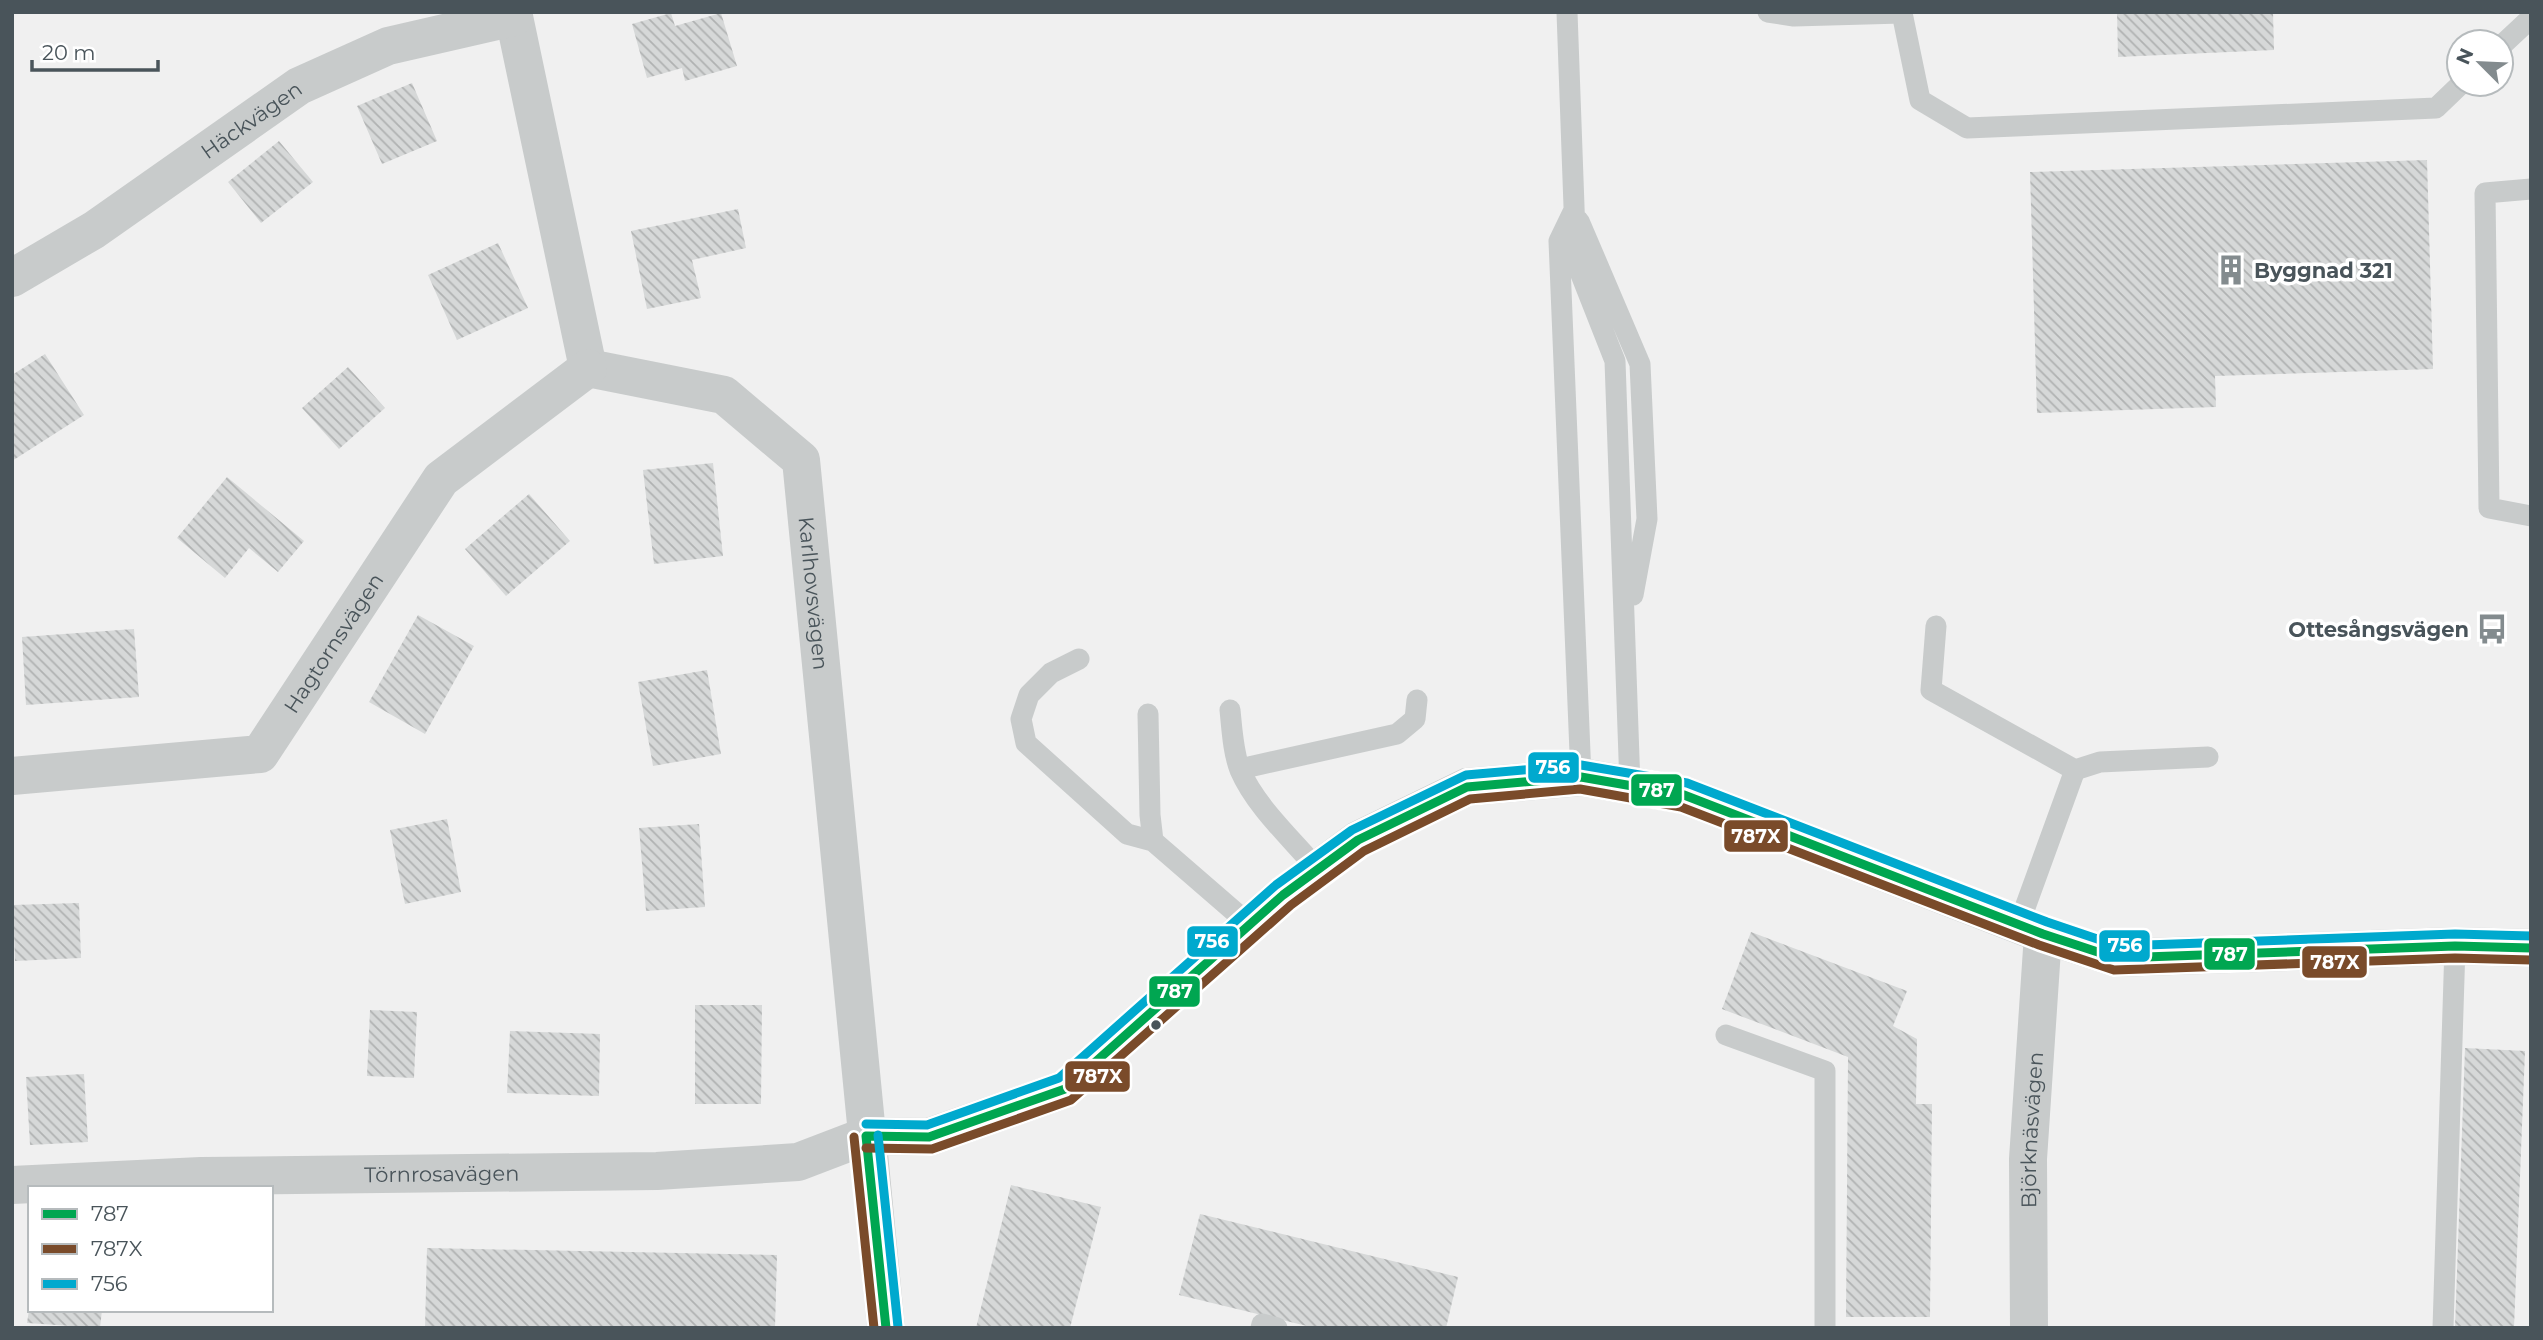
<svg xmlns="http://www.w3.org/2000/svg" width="2543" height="1340" font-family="Montserrat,sans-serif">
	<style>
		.building { fill: url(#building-back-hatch) }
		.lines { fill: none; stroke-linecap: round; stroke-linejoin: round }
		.lane { stroke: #c8cbcb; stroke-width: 21 }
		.street { stroke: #c8cbcb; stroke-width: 38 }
		.bus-1-casing { stroke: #fff; stroke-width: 14 }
		.bus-2-casing { stroke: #fff; stroke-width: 14 }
		.bus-3-casing { stroke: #fff; stroke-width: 14 }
		.bus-1 { stroke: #00a651; stroke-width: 9 }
		.bus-2 { stroke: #7a4b2a; stroke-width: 9 }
		.bus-3 { stroke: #00a9ce; stroke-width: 9 }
		.bus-dot { fill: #49545a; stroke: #fff; stroke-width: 2.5 }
		.labels { text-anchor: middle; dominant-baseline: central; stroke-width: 7; stroke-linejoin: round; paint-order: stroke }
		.street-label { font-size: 21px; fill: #49545a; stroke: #fff }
		.poi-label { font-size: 21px; font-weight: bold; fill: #49545a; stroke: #fff; text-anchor: start }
		.line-badge { stroke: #fff; stroke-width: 2.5 }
		.badge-label { font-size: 19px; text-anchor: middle; font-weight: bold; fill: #fff }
	</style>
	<defs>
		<pattern id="building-back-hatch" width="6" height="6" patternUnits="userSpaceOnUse" patternTransform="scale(1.75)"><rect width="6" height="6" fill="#d6d8d8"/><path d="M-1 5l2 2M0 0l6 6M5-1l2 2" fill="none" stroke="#b0b2b2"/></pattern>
	</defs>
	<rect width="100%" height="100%" fill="#f0f0f0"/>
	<path class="building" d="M 2117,12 L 2273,12 L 2274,50 L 2118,57 Z
		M 671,13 L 675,26 L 721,13 L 737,66 L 685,81 L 682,68 L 647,78 L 632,24 Z
		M 412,83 L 437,141 L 382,164 L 357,106 Z
		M 279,141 L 313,182 L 261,223 L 228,182 Z
		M 2427,160 L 2433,369 L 2215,376 L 2216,407 L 2037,413 L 2030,172 Z
		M 738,209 L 746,248 L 692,260 L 701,298 L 647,309 L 631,231 Z
		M 498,243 L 528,308 L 457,340 L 428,275 Z
		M 45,354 L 84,415 L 12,461 L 12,375 Z
		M 348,367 L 385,408 L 339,449 L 302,408 Z
		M 713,463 L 723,556 L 654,564 L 643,470 Z
		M 227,477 L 304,541 L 278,572 L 249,548 L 225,578 L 177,538 Z
		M 529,494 L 570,541 L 506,596 L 465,549 Z
		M 418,615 L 474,646 L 425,734 L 369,702 Z
		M 134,629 L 139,697 L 26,705 L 22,637 Z
		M 707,670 L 721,754 L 653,766 L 638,682 Z
		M 447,819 L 461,892 L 405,904 L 390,830 Z
		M 699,824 L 705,907 L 646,911 L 639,828 Z
		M 79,903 L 81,958 L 15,961 L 13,905 Z
		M 1751,932 L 1907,991 L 1893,1026 L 1917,1039 L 1916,1104 L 1932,1104 L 1930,1317 L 1846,1317 L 1848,1057 L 1722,1009 Z
		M 695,1005 L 762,1005 L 761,1104 L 695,1104 Z
		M 370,1010 L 417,1012 L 414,1078 L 367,1076 Z
		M 510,1031 L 600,1034 L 599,1096 L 507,1093 Z
		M 2465,1048 L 2525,1051 L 2514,1328 L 2455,1328 Z
		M 84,1074 L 88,1142 L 30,1145 L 26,1077 Z
		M 1011,1185 L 1101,1207 L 1070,1328 L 976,1328 Z
		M 1200,1214 L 1458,1277 L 1446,1328 L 1315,1328 L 1179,1295 Z
		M 427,1248 L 777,1255 L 775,1328 L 425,1328 Z
		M 29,1310 L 102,1310 L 100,1328 L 27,1323 Z"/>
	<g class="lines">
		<path class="lane" d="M 1567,12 L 1576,262 L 1615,361 L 1630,786
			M 1768,12 L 1794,16 L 1902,13 L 1920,100 L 1967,128 L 2436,108 L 2461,84
			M 2501,46 L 2531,18
			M 2531,189 L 2485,193 L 2489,508 L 2531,516
			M 1573,212 L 1559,241 L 1581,777
			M 1579,221 L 1640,364 L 1647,519 L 1633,595
			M 1936,626 L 1931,690 L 2075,770
			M 1079,659 L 1051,673 L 1029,695 L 1021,719 L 1026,743 L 1127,834 L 1153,841
			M 1230,710 C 1232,729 1233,752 1240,770 C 1256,807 1292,839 1318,870
			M 1148,714 L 1150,815 L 1153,841 L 1250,925
			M 1240,769 L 1397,734 L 1415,719 L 1417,700
			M 2019,924 L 2075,770 L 2100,762 L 2208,757
			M 1726,1035 L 1825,1071 L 1825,1328
			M 1261,1328 L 1262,1324 L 1277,1328
			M 2443,1328 L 2455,946"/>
		<g class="street">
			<path id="s1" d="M 513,12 L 588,368 L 724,395 L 801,460 L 886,1328"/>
			<path id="s2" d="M 12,278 L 94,230 L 299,86 L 388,46 L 514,17"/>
			<path id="s3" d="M 12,776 L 260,754 L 441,479 L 588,368"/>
			<path id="s4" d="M 12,1185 L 201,1176 L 657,1171 L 798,1162 L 866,1136 L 929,1137 L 1065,1089 L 1283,895 L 1358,840 L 1467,787 L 1581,777 L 1684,795 L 2043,934 L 2116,958 L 2455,946 L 2531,948"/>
			<path id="s5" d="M 2029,1328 L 2028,1159 L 2043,934"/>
		</g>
		<g class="bus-1-casing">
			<path id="bus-1" d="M 866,1136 L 929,1137 L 1065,1089 L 1283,895 L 1358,840 L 1467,787 L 1581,777 L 1684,795 L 2043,934 L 2116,958 L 2455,946 L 2531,948
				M 866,1136 L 886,1328"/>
		</g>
		<g class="bus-2-casing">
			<path id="bus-2" d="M 854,1137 L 874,1328
				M 866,1148 L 932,1149 L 1071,1100 L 1291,905 L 1364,851 L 1470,799 L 1580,789 L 1681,807 L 2039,945 L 2114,970 L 2455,958 L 2531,960"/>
		</g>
		<g class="bus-3-casing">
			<path id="bus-3" d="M 866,1124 L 927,1125 L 1059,1078 L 1276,885 L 1352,830 L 1466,775 L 1581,765 L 1687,783 L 2047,922 L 2118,946 L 2455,934 L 2531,936
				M 878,1135 L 898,1327"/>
		</g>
		<use href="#bus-1" class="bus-1"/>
		<use href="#bus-2" class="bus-2"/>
		<use href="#bus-3" class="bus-3"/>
	</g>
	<defs>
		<g id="building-bare" transform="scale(2.415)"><path d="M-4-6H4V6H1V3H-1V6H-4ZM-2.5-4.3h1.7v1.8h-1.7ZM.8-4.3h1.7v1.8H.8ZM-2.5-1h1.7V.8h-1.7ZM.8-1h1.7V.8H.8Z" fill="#838b8e" stroke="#fff" stroke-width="2.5" paint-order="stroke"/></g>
		<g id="bus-bare" transform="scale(2.415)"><path d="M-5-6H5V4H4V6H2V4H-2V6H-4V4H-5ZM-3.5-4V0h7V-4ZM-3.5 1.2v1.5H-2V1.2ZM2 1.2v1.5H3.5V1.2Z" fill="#838b8e" stroke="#fff" stroke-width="2.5" paint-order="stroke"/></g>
	</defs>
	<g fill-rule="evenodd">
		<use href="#building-bare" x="2231" y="270"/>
		<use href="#bus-bare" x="2492" y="629"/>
	</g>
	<circle class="bus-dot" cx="1156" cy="1025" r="6"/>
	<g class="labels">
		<g class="street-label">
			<text stroke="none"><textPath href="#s2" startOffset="287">Häckvägen</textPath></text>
			<text stroke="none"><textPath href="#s1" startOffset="737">Karlhovsvägen</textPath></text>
			<text stroke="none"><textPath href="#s3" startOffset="382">Hagtornsvägen</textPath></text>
			<text stroke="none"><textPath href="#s5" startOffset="198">Björknäsvägen</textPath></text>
			<text stroke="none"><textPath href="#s4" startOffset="430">Törnrosavägen</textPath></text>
		</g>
		<g class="poi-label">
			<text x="2254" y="270">Byggnad 321</text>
			<text x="2469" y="629" text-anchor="end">Ottesångsvägen</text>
		</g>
	</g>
	<g class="line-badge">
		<rect x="1527" y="751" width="53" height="33" rx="7" fill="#00a9ce"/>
		<rect x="1630" y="773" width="53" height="34" rx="7" fill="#00a651"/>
		<rect x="1723" y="819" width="66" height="34" rx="7" fill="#7a4b2a"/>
		<rect x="1186" y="925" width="53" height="33" rx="7" fill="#00a9ce"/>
		<rect x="2098" y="929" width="53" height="34" rx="7" fill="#00a9ce"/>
		<rect x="2203" y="937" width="53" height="34" rx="7" fill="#00a651"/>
		<rect x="2301" y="945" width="67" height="34" rx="7" fill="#7a4b2a"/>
		<rect x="1148" y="975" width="53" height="33" rx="7" fill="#00a651"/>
		<rect x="1064" y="1060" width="67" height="33" rx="7" fill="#7a4b2a"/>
	</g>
	<g class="badge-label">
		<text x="1553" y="774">756</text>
		<text x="1657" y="797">787</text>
		<text x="1756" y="843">787X</text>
		<text x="1212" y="948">756</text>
		<text x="2125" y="952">756</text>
		<text x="2230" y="961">787</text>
		<text x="2335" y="969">787X</text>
		<text x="1175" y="998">787</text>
		<text x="1098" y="1083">787X</text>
	</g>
	<rect width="2543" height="1340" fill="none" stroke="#49545a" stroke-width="28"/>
	<rect x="28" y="1186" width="245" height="126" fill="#ffffff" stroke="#b6bbbd" stroke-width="2"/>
	<rect x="42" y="1209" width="35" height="10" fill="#00a651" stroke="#b6bbbd" stroke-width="2"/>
	<text x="91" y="1221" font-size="21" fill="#49545a">787</text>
	<rect x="42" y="1244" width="35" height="10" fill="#7a4b2a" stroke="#b6bbbd" stroke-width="2"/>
	<text x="91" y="1256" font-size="21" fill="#49545a">787X</text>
	<rect x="42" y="1279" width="35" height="10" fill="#00a9ce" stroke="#b6bbbd" stroke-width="2"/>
	<text x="91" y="1291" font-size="21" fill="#49545a">756</text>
	<g transform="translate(2480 63) rotate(294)"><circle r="33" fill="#ffffff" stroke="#b6bbbd" stroke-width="2"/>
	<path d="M0-5L12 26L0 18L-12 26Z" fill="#838b8e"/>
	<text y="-10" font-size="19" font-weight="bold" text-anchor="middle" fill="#49545a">N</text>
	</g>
	<path d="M32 60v10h126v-10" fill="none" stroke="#49545a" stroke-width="3.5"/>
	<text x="42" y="60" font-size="21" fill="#49545a" stroke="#ffffff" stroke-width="5" paint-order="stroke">20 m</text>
</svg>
